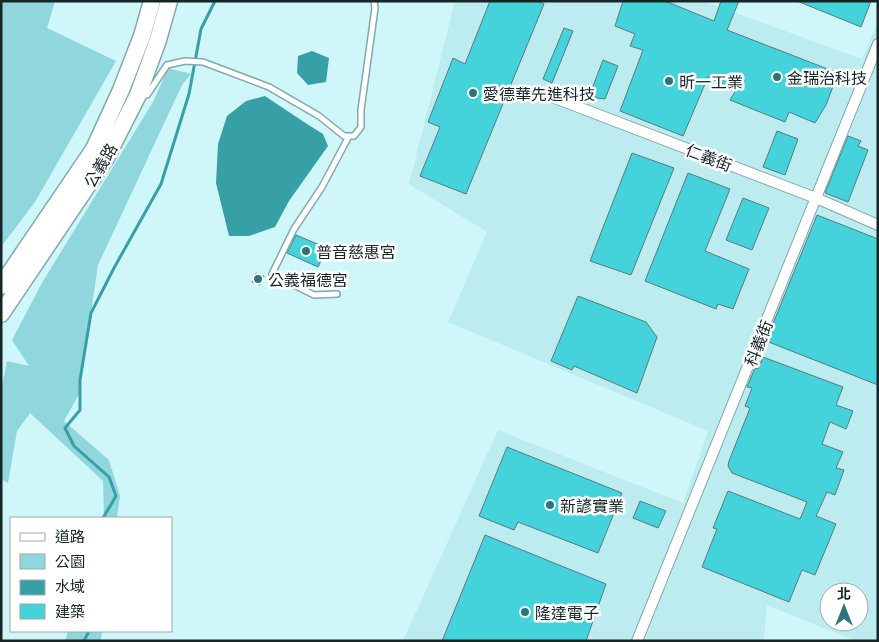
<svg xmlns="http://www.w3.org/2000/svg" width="879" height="642" font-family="Barlow,'Noto Sans TC',sans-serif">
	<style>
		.built { fill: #bcecf0; fill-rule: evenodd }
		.green { fill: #8fd7dc }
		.water { fill: #37a0a7 }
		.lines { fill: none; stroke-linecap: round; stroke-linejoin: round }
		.stream { stroke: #37a0a7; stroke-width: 3 }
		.building { fill: #44d2db; stroke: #577b7e }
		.service-casing { stroke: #83a8aa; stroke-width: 8 }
		.minor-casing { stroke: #83a8aa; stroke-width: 12 }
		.primary-casing { stroke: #83a8aa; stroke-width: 19 }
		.service { stroke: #fff; stroke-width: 5 }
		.minor { stroke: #fff; stroke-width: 10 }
		.primary { stroke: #fff; stroke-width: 16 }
		.poi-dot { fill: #2c767b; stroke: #fff; stroke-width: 2 }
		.labels { text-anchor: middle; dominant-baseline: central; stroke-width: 5; stroke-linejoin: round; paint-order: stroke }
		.poi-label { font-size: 16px; fill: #162526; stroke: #fff; text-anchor: start }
		.street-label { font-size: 16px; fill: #162526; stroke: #fff }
	</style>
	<rect width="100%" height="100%" fill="#cff7f9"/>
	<path class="built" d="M 455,1 L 614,1 L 628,7 L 631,1 L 703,1 L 862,59 L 878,22 L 878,641 L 855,641 L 767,605 L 764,640 L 765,641 L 403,641 L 498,430 L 683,503 L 708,431 L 448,322 L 487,232 L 409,184 ZM 829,592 L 859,592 L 859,622 L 829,622 Z"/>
	<path class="green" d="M 1,1 L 55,1 L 47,28 L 116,61 L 35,202 L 1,247 Z
		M 168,68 L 191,74 L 182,85 L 98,265 L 79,394 L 64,421 L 109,460 L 120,496 L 117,518 L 104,518 L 103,481 L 30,413 L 17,431 L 8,483 L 1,479 L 1,391 L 7,361 L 29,366 L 12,340 L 43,281 L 153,102 Z
		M 68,631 L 102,631 L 101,641 L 65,641 Z"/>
	<path class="water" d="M 312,51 L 329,58 L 326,82 L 308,85 L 297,73 L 298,56 Z
		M 265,96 L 307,124 L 323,134 L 328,146 L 289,201 L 275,227 L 249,236 L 229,236 L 216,183 L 218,144 L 227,116 L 246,101 Z"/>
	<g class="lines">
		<path class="stream" d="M 103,518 L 116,496 L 109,477 L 74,446 L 65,428 L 80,410 L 80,380 L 91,313 L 114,268 L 161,184 L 189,94 L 201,29 L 215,1
			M 84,641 L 89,631"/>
	</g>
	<path class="building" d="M 490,1 L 536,1 L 544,4 L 466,194 L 420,176 L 440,127 L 428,122 L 453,58 L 465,64 Z
		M 623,1 L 665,1 L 714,21 L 721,1 L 739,1 L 727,30 L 838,73 L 826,105 L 815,123 L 789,112 L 785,122 L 730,100 L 736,90 L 708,77 L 683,136 L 620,111 L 643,50 L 630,46 L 635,34 L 615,26 Z
		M 797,1 L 871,1 L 861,27 Z
		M 564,28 L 573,31 L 552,83 L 543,79 Z
		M 603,60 L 618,66 L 605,99 L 597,98 L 590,94 Z
		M 777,131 L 798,139 L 785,175 L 763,167 Z
		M 848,136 L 861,141 L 858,146 L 868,150 L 848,202 L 825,193 Z
		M 632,153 L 674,168 L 631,275 L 590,261 Z
		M 688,173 L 730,189 L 705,251 L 749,269 L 733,309 L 718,304 L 716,309 L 645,281 Z
		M 743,198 L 769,208 L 752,250 L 726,240 Z
		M 817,215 L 878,239 L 878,385 L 766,341 Z
		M 296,235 L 327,248 L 318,267 L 287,253 Z
		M 256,273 L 264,276 L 260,285 L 252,282 Z
		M 578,296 L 646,322 L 657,337 L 637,393 L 574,366 L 572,370 L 551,361 Z
		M 763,357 L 843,387 L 836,405 L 853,411 L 846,429 L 830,422 L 822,444 L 843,452 L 836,468 L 844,470 L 835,495 L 827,492 L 816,516 L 836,524 L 815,575 L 802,570 L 789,602 L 702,567 L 717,529 L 713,528 L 728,491 L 800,519 L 807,502 L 732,473 L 728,466 L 729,461 L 750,408 L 745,406 L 752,388 L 747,387 L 755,368 L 758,369 Z
		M 507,447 L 622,493 L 598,553 L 518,522 L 514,530 L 479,516 Z
		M 640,501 L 666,511 L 658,528 L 633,518 Z
		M 485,535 L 606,584 L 586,641 L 442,641 Z"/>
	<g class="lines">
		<g class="service-casing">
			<path id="service" d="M 141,95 L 147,95 L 167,65 L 185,61 L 203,62 L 269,87 L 319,116 L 344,136 L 354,136 L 361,127 L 361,110 L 375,8 L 374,1
				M 337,294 L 314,295 L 272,274 L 294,229 L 322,187 L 349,136"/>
		</g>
		<g class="minor-casing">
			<path id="minor" d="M 539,92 L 816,198 L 878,225
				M 637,641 L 878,44"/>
		</g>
		<g class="primary-casing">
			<path id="primary" d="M 1,286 L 94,149 L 121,90 L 142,36 L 152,1
				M 1,314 L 106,158 L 138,95 L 158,40 L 169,1"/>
		</g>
		<use href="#service" class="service"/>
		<use href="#minor" class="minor"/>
		<use href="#primary" class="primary"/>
	</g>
	<g class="poi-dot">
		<circle cx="777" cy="77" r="5"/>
		<circle cx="669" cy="81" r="5"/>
		<circle cx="473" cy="93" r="5"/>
		<circle cx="306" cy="251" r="5"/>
		<circle cx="258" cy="279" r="5"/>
		<circle cx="550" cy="505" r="5"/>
		<circle cx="525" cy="612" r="5"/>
	</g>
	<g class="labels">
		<g class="poi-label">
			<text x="787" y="77">金瑞治科技</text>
			<text x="679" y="81">昕一工業</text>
			<text x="483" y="93">愛德華先進科技</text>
			<text x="316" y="251">普音慈惠宮</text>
			<text x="268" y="279">公義福德宮</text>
			<text x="560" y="505">新諺實業</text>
			<text x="535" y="612">隆達電子</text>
		</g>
		<g class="street-label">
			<text transform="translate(709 157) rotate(21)">仁義街</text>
			<text transform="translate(100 165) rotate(-59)">公義路</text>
			<text transform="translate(758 343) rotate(-68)">科義街</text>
		</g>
	</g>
	<rect width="879" height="642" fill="none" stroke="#162526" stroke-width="5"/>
	<rect x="10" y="517" width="162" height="115" fill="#ffffff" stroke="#a2a8a8"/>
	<rect x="20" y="533" width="25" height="8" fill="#ffffff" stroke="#a2a8a8"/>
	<text x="55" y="542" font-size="15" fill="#162526">道路</text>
	<rect x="20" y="554" width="25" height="15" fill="#8fd7dc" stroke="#a2a8a8"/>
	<text x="55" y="567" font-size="15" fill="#162526">公園</text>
	<rect x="20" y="580" width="25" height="15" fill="#37a0a7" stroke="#a2a8a8"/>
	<text x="55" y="592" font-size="15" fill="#162526">水域</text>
	<rect x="20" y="604" width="25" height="15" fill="#44d2db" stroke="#a2a8a8"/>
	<text x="55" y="617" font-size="15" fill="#162526">建築</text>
	<g transform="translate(844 607)"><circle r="24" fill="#ffffff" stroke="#a2a8a8"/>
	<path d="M0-4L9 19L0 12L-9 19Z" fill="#2c767b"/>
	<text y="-8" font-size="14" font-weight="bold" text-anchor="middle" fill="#162526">北</text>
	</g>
</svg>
